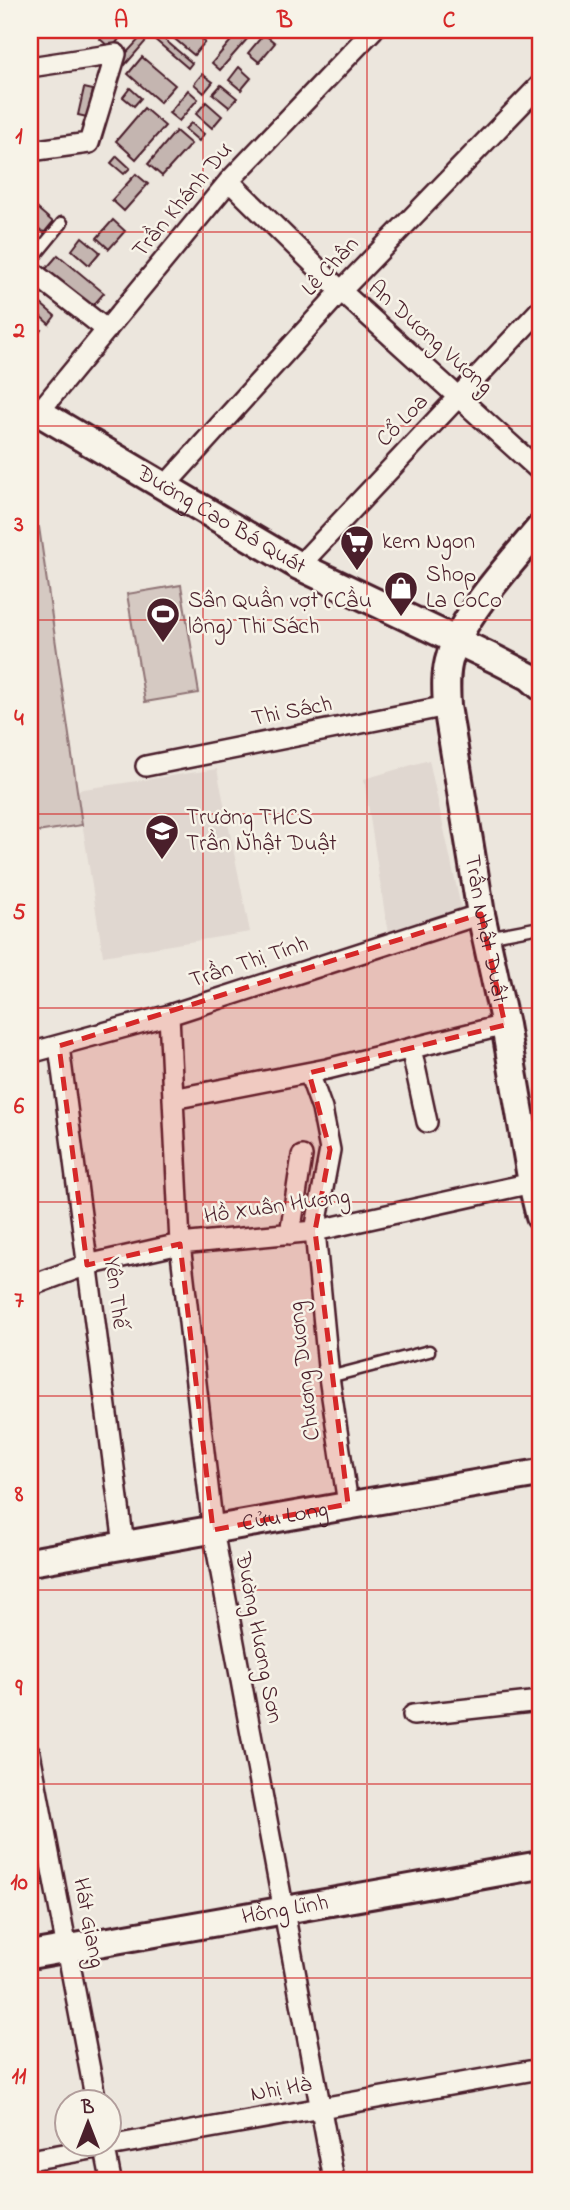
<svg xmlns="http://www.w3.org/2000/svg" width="570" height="2210" font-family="'Indie Flower',sans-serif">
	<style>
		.built { fill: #e0d7d0 }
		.green { fill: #d5c9c2; stroke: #907476; stroke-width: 2 }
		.building { fill: #c4b5b0; stroke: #4a1f2b; stroke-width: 2 }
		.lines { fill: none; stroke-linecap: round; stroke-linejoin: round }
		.lane-casing { stroke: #4a1f2b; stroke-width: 15 }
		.street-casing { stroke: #4a1f2b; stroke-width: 24 }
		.secondary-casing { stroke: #4a1f2b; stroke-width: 32 }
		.lane { stroke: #f7f3e8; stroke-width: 10 }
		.street { stroke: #f7f3e8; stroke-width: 19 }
		.secondary { stroke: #f7f3e8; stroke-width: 26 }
		.marked { fill: #d62828; fill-opacity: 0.2; stroke: #d62828; stroke-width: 5; stroke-dasharray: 14 9; stroke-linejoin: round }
		.grid { fill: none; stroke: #d62828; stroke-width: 2; stroke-opacity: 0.55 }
		.labels { text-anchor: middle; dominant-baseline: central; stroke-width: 5; stroke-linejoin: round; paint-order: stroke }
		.street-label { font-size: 23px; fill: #4a1f2b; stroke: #f7f3e8 }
		.poi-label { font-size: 23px; fill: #4a1f2b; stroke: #f7f3e8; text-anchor: start }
		.neatline { fill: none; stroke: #d62828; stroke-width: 2.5 }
		.grid-label { font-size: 23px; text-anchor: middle; font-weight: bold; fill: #d62828 }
	</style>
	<rect width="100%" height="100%" fill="#ece6dd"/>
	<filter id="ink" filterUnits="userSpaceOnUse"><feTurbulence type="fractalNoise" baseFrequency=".0143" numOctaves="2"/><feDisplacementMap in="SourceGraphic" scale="14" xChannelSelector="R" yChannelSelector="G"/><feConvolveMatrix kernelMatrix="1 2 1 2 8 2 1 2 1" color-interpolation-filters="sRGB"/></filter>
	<g filter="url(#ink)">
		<path class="built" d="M 429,760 L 462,912 L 388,934 L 364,779 Z
			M 217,769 L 250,932 L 103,956 L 77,790 Z"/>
		<path class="green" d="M 39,527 L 82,825 L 30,833 L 30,528 Z
			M 181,585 L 199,693 L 145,702 L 127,594 Z"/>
		<path class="building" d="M 107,30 L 120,30 L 124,33 L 111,49 L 100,39 Z
			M 164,30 L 191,30 L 205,42 L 194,55 Z
			M 240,30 L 255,30 L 220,70 L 212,63 Z
			M 158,34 L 192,63 L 188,68 L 153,38 Z
			M 264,34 L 275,43 L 259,62 L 248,53 Z
			M 141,37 L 146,41 L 125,65 L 120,60 Z
			M 142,57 L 175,85 L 160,102 L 128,74 Z
			M 239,67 L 251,78 L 241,90 L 229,80 Z
			M 202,74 L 213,82 L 204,93 L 194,84 Z
			M 221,85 L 237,98 L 229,107 L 213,94 Z
			M 84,88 L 93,90 L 87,117 L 78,115 Z
			M 130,88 L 141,98 L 134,106 L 123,97 Z
			M 188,90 L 198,99 L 179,121 L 169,113 Z
			M 206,102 L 222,116 L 212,128 L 196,114 Z
			M 144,108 L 165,126 L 136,159 L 116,141 Z
			M 191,123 L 204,134 L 199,141 L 185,129 Z
			M 176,131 L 191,144 L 162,176 L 148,164 Z
			M 117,156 L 130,168 L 124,174 L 111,163 Z
			M 136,174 L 148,184 L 124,211 L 112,200 Z
			M 31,203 L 53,222 L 44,233 L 30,221 Z
			M 113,220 L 125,231 L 109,249 L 97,238 Z
			M 82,237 L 100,252 L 89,265 L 72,250 Z
			M 58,255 L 104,293 L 84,316 L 38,278 Z
			M 34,298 L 55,316 L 49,324 L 30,307 L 30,302 Z
			M 30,321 L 41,330 L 35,337 L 30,333 Z"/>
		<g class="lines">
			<g class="lane-casing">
				<path id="lane" d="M 30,262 L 62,223
					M 487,937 L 540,927
					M 329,1377 L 429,1351"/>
			</g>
			<g class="street-casing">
				<path id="street" d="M 30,67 L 116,54 L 89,143 L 30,151
					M 229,181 L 341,291 L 540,471
					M 30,270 L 107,330
					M 39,412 L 229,181 L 373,30
					M 164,487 L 341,291 L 540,85
					M 299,566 L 540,310
					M 146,766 L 447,706
					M 169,1015 L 180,1244 L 213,1530 L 334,2180
					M 59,1046 L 124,1545
					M 411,1048 L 427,1122
					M 30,1053 L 169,1015 L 481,914
					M 309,1073 L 322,1109 L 330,1150 L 315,1231 L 329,1377 L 348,1504
					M 173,1099 L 327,1069 L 505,1025
					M 290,1234 L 302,1156
					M 30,1286 L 87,1265 L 180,1244 L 315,1231 L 532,1183
					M 413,1715 L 540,1701
					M 30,1753 L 96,2102
					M 104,2144 L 111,2180
					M 30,2160 L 540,2069"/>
			</g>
			<g class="secondary-casing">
				<g id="secondary">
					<path id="s1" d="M 30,407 L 299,566 L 495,659 L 530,677 L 540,686"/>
					<path id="s2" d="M 540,528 C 512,562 462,615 450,657 C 445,672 446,690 447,706 L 481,914 L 505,1025 L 532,1183 L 540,1217"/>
					<path id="s3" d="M 30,1562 C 200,1532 370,1501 540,1473"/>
					<path id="s4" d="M 30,1955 L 540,1865"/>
				</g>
			</g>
			<use href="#lane" class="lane"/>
			<use href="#street" class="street"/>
			<use href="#secondary" class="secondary"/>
		</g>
	</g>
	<path class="marked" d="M 481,914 L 505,1025 L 309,1073 L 330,1150 L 315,1231 L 348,1504 L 213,1530 L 180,1244 L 87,1265 L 59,1046 Z"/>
	<path class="grid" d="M 203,30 L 203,2180M 367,30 L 367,2180M 30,232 L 540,232M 30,426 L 540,426M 30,620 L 540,620M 30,814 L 540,814M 30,1008 L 540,1008M 30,1202 L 540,1202M 30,1396 L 540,1396M 30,1590 L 540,1590M 30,1784 L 540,1784M 30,1978 L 540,1978"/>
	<defs>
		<g id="supermarket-pin" transform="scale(1.75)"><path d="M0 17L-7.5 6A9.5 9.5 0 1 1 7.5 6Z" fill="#4a1f2b" stroke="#f7f3e8"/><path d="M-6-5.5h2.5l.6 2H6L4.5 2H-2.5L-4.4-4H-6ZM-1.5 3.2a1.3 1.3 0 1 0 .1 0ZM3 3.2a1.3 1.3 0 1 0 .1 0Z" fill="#fff"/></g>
		<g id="shop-pin" transform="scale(1.75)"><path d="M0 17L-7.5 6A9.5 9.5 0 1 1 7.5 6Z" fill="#4a1f2b" stroke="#f7f3e8"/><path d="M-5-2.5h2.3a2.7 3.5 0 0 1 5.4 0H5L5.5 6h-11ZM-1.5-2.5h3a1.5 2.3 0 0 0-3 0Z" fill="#fff"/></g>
		<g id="stadium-pin" transform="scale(1.75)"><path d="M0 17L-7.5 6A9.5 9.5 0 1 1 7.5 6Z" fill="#4a1f2b" stroke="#f7f3e8"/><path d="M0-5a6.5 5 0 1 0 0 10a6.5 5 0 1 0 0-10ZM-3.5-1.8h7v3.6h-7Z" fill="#fff"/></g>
		<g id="school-pin" transform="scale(1.75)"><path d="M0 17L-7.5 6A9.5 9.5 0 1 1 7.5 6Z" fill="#4a1f2b" stroke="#f7f3e8"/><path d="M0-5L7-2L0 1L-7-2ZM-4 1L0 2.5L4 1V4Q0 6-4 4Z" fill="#fff"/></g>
	</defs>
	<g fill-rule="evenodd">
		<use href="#supermarket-pin" x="357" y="542"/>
		<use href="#shop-pin" x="401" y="588"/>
		<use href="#stadium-pin" x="163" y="614"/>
		<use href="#school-pin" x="162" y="831"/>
	</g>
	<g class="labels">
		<g class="street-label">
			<text transform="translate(183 201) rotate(-50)">Trần Khánh Dư</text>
			<text transform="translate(331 267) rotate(-47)">Lê Chân</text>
			<text transform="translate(430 338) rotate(42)">An Dương Vương</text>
			<text transform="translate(403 421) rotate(-46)">Cổ Loa</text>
			<text stroke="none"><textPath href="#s1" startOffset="222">Đường Cao Bá Quát</textPath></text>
			<text transform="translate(292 712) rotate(-11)">Thi Sách</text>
			<text stroke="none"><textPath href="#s2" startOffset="434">Trần Nhật Duật</textPath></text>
			<text transform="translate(249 963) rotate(-18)">Trần Thị Tính</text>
			<text transform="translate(277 1207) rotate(-8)">Hồ Xuân Hương</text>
			<text transform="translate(115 1293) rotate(83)">Yên Thế</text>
			<text transform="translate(305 1371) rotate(-97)">Chương Dương</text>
			<text stroke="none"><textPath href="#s3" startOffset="259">Cửu Long</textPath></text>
			<text transform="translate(258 1638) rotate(79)">Đường Hương Sơn</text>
			<text stroke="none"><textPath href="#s4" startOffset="259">Hồng Lĩnh</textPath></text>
			<text transform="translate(88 1923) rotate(79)">Hát Giang</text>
			<text transform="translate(281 2090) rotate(-10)">Nhị Hà</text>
		</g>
		<g class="poi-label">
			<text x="382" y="542">kem Ngon</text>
			<text x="426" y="575">Shop<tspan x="426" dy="26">La CoCo</tspan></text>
			<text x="188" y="601">Sân Quần vợt (Cầu<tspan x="188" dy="26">lông) Thi Sách</tspan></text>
			<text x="186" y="818">Trường THCS<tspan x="186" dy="26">Trần Nhật Duật</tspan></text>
		</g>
	</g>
	<rect width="570" height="2210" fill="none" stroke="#f7f3e8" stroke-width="77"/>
	<g transform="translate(88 2123)"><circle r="33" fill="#f7f3e8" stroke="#b29e9c" stroke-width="2"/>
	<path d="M0-5L12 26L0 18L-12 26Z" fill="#4a1f2b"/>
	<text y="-10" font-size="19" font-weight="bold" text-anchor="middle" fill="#4a1f2b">B</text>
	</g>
	<rect x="38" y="38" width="494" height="2134" class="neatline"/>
	<g class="grid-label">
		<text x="121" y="27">A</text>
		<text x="285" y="27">B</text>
		<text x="449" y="27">C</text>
		<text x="19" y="143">1</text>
		<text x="19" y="337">2</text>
		<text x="19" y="531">3</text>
		<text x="19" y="725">4</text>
		<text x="19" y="919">5</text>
		<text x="19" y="1113">6</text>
		<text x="19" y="1307">7</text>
		<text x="19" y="1501">8</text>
		<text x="19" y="1695">9</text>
		<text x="19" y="1889">10</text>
		<text x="19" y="2083">11</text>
	</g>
</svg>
